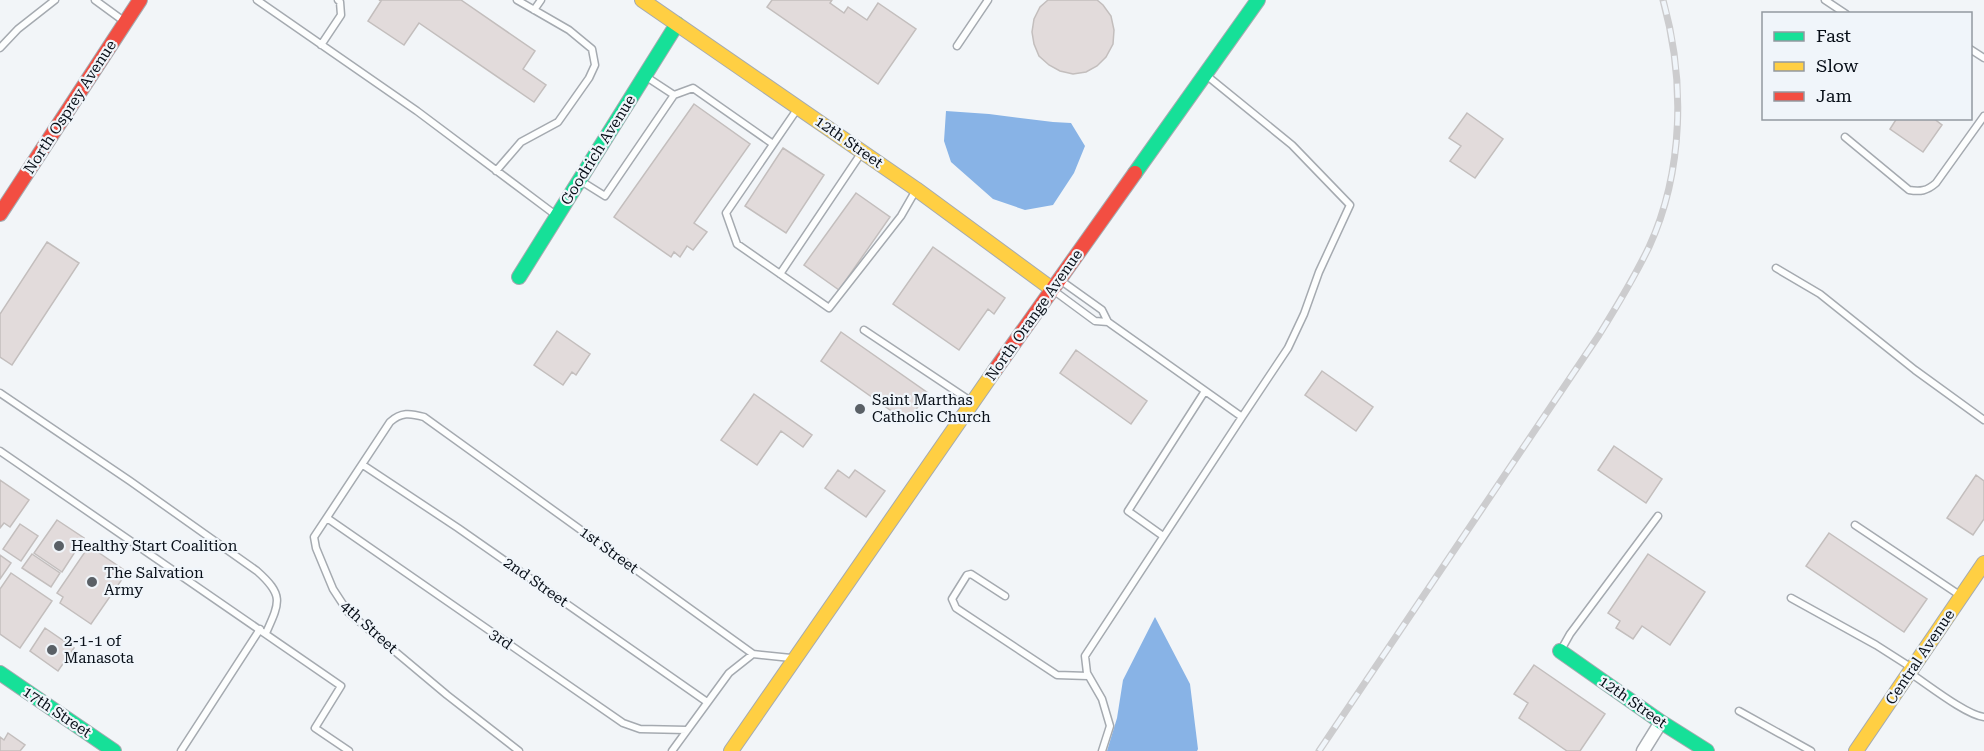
<svg xmlns="http://www.w3.org/2000/svg" width="1984" height="751" font-family="'Roboto Serif',serif">
	<style>
		.water { fill: #88b3e6 }
		.building { fill: #e2dbdb; stroke: #c3bebd; stroke-width: 1.5 }
		.lines { fill: none; stroke-linecap: round; stroke-linejoin: round }
		.lane-casing { stroke: #a5aab0; stroke-width: 9 }
		.street-casing { stroke: #a5aab0; stroke-width: 15 }
		.fast-casing { stroke: #a5aab0; stroke-width: 16 }
		.slow-casing { stroke: #a5aab0; stroke-width: 16 }
		.jam-casing { stroke: #a5aab0; stroke-width: 16 }
		.lane { stroke: #fdfefe; stroke-width: 6 }
		.street { stroke: #fdfefe; stroke-width: 12 }
		.fast { stroke: #16e098; stroke-width: 14 }
		.slow { stroke: #ffcf43; stroke-width: 14 }
		.jam { stroke: #f24e42; stroke-width: 14 }
		.rail-casing { stroke: #ccccce; stroke-width: 7 }
		.rail { stroke: #f0f5fa; stroke-width: 4.5; stroke-dasharray: 14; stroke-linecap: butt }
		.poi-dot { fill: #5a6066; stroke: #f0f5fa; stroke-width: 2 }
		.labels { text-anchor: middle; dominant-baseline: central; stroke-width: 4.5; stroke-linejoin: round; paint-order: stroke }
		.street-label { font-size: 15px; fill: #080f18; stroke: #f0f5fa }
		.poi-label { font-size: 15px; fill: #080f18; stroke: #f0f5fa; text-anchor: start }
	</style>
	<rect width="100%" height="100%" fill="#f2f5f8"/>
	<path class="water" d="M 946,111 L 989,114 L 1053,122 L 1071,123 L 1085,146 L 1074,173 L 1053,205 L 1025,210 L 993,199 L 951,162 L 944,141 Z
		M 1155,617 L 1190,684 L 1198,749 L 1197,751 L 1107,751 L 1117,718 L 1123,680 Z"/>
	<path class="building" d="M 379,0 L 461,0 L 535,51 L 523,69 L 546,85 L 534,102 L 419,23 L 404,45 L 368,21 L 381,1 Z
		M 772,0 L 832,0 L 830,3 L 844,13 L 848,7 L 867,20 L 878,3 L 916,29 L 878,84 L 767,7 Z
		M 1048,0 L 1097,0 L 1103,5 L 1111,16 L 1114,30 L 1113,44 L 1106,57 L 1097,66 L 1086,72 L 1073,74 L 1060,71 L 1049,65 L 1039,56 L 1034,44 L 1032,32 L 1034,19 L 1040,7 Z
		M 694,104 L 750,144 L 694,223 L 707,232 L 693,250 L 687,246 L 680,257 L 674,252 L 671,257 L 614,217 Z
		M 1467,113 L 1503,139 L 1475,178 L 1450,161 L 1461,146 L 1449,138 Z
		M 1897,118 L 1933,118 L 1942,125 L 1923,152 L 1890,129 Z
		M 783,148 L 824,175 L 786,233 L 745,206 Z
		M 856,193 L 890,217 L 839,290 L 804,265 Z
		M 47,242 L 79,263 L 12,365 L 0,357 L 0,314 Z
		M 933,247 L 1005,298 L 994,314 L 988,309 L 959,350 L 893,304 Z
		M 557,331 L 590,354 L 576,375 L 572,372 L 563,385 L 534,365 Z
		M 841,332 L 928,393 L 907,422 L 821,361 Z
		M 1076,350 L 1147,401 L 1131,424 L 1060,373 Z
		M 1322,371 L 1373,407 L 1356,431 L 1305,395 Z
		M 754,394 L 812,435 L 803,447 L 781,431 L 757,465 L 721,440 Z
		M 1614,446 L 1662,479 L 1646,503 L 1598,470 Z
		M 838,470 L 849,478 L 855,470 L 885,491 L 866,517 L 825,488 Z
		M 1976,475 L 1984,481 L 1984,519 L 1973,535 L 1947,518 Z
		M 0,480 L 29,500 L 10,527 L 4,523 L 0,528 Z
		M 57,520 L 84,538 L 62,572 L 34,553 Z
		M 20,524 L 38,536 L 21,561 L 3,549 Z
		M 1829,533 L 1927,599 L 1904,632 L 1806,566 Z
		M 89,546 L 127,572 L 91,624 L 60,603 L 63,597 L 57,593 Z
		M 32,554 L 60,573 L 51,587 L 22,568 Z
		M 1648,554 L 1705,592 L 1670,645 L 1642,626 L 1633,639 L 1616,628 L 1620,621 L 1608,613 Z
		M 0,555 L 11,563 L 0,579 Z
		M 11,573 L 52,601 L 20,648 L 0,634 L 0,589 Z
		M 45,628 L 74,648 L 58,671 L 30,651 Z
		M 1534,665 L 1605,714 L 1580,751 L 1567,751 L 1519,718 L 1528,703 L 1514,694 Z
		M 8,733 L 25,745 L 20,751 L 0,751 L 0,737 L 4,740 Z"/>
	<g class="lines">
		<g class="lane-casing">
			<path id="lane" d="M 95,0 L 125,22
				M 257,0 L 417,111 L 557,216
				M 1825,0 L 1846,14
				M 534,10 L 541,0
				M 321,45 L 341,15 L 340,2 L 338,0
				M 957,46 L 988,0
				M 0,48 L 18,29 L 55,0
				M 1970,49 L 1984,58
				M 1206,75 L 1292,145 L 1350,205 L 1319,272 L 1304,314 L 1288,348 L 1242,417
				M 645,76 L 674,95
				M 798,108 L 726,213 L 737,244 L 829,308 L 901,216 L 916,190
				M 1845,137 L 1909,190 C 1920,192 1927,191 1936,183 L 1984,116
				M 496,171 L 521,142 L 558,122 L 589,78 L 595,65 L 592,49 L 569,30 L 517,0
				M 581,181 L 605,196 L 674,95 L 693,88 L 773,144
				M 1776,268 L 1820,294 L 1915,370 L 1984,420
				M 780,274 L 862,152
				M 1053,290 L 1095,321 L 1108,322 L 1102,310 L 1060,280
				M 864,330 L 972,402
				M 0,393 L 130,481 L 257,571 C 284,595 280,602 266,633
				M 0,451 L 341,686 L 315,728 L 349,751
				M 363,465 L 458,528 L 707,702
				M 327,518 L 623,723 L 640,729 L 687,730
				M 1855,525 L 1961,596
				M 1163,536 L 1128,511 L 1205,391
				M 1005,596 L 971,574 L 967,575 L 952,599 L 956,608 L 1057,675 L 1088,676
				M 1791,598 L 1876,645 L 1912,668
				M 1561,650 L 1570,634 L 1658,516
				M 1910,673 C 1927,684 1966,715 1984,717
				M 1739,711 L 1811,751
				M 181,751 L 260,629
				M 519,751 L 447,695 L 348,612 L 333,589 L 316,548 L 314,537 L 390,422 C 401,412 410,413 424,417 L 753,654 L 791,658
				M 672,751 L 729,673 L 753,654
				M 1102,751 L 1110,726 L 1102,699 L 1087,673 L 1085,656 L 1242,417 L 1108,322"/>
		</g>
		<g class="street-casing">
			<path id="street" d="M 1643,751 L 1661,722"/>
		</g>
		<g class="fast-casing">
			<path id="fast" d="M 1135,173 L 1258,0
				M 519,277 L 677,24
				M 1560,651 L 1661,722 L 1707,751
				M 0,673 L 114,751"/>
		</g>
		<g class="slow-casing">
			<path id="slow" d="M 642,0 L 916,189 L 1052,289
				M 731,751 L 995,370
				M 1856,751 L 1984,563"/>
		</g>
		<g class="jam-casing">
			<path id="jam" d="M 0,214 L 140,0
				M 995,370 L 1135,173"/>
		</g>
		<use href="#lane" class="lane"/>
		<use href="#street" class="street"/>
		<use href="#fast" class="fast"/>
		<use href="#slow" class="slow"/>
		<use href="#jam" class="jam"/>
		<g class="rail-casing">
			<path id="rail" d="M 1319,751 L 1599,335 C 1617,306 1634,278 1649,247 C 1684,171 1685,79 1663,0"/>
		</g>
		<use href="#rail" class="rail"/>
	</g>
	<g class="poi-dot">
		<circle cx="860" cy="409" r="6"/>
		<circle cx="59" cy="546" r="6"/>
		<circle cx="92" cy="582" r="6"/>
		<circle cx="52" cy="650" r="6"/>
	</g>
	<g class="labels">
		<g class="street-label">
			<text transform="translate(70 107) rotate(-57)">North Osprey Avenue</text>
			<text transform="translate(849 142) rotate(35)">12th Street</text>
			<text transform="translate(598 150) rotate(-58)">Goodrich Avenue</text>
			<text transform="translate(1034 315) rotate(-55)">North Orange Avenue</text>
			<text transform="translate(609 550) rotate(36)">1st Street</text>
			<text transform="translate(536 582) rotate(35)">2nd Street</text>
			<text transform="translate(369 627) rotate(42)">4th Street</text>
			<text transform="translate(501 639) rotate(35)">3rd</text>
			<text transform="translate(1920 657) rotate(-56)">Central Avenue</text>
			<text transform="translate(1633 702) rotate(35)">12th Street</text>
			<text transform="translate(57 712) rotate(34)">17th Street</text>
		</g>
		<g class="poi-label">
			<text x="872" y="400">Saint Marthas<tspan x="872" dy="17">Catholic Church</tspan></text>
			<text x="71" y="546">Healthy Start Coalition</text>
			<text x="104" y="573">The Salvation<tspan x="104" dy="17">Army</tspan></text>
			<text x="64" y="641">2-1-1 of<tspan x="64" dy="17">Manasota</tspan></text>
		</g>
	</g>
	<rect x="1762" y="12" width="210" height="108" fill="#f0f5fa" stroke="#9399a0" stroke-width="1.5"/>
	<rect x="1774" y="32" width="30" height="9" fill="#16e098" stroke="#9399a0" stroke-width="1.5"/>
	<text x="1816" y="42" font-size="18" fill="#080f18">Fast</text>
	<rect x="1774" y="62" width="30" height="9" fill="#ffcf43" stroke="#9399a0" stroke-width="1.5"/>
	<text x="1816" y="72" font-size="18" fill="#080f18">Slow</text>
	<rect x="1774" y="92" width="30" height="9" fill="#f24e42" stroke="#9399a0" stroke-width="1.5"/>
	<text x="1816" y="102" font-size="18" fill="#080f18">Jam</text>
</svg>
